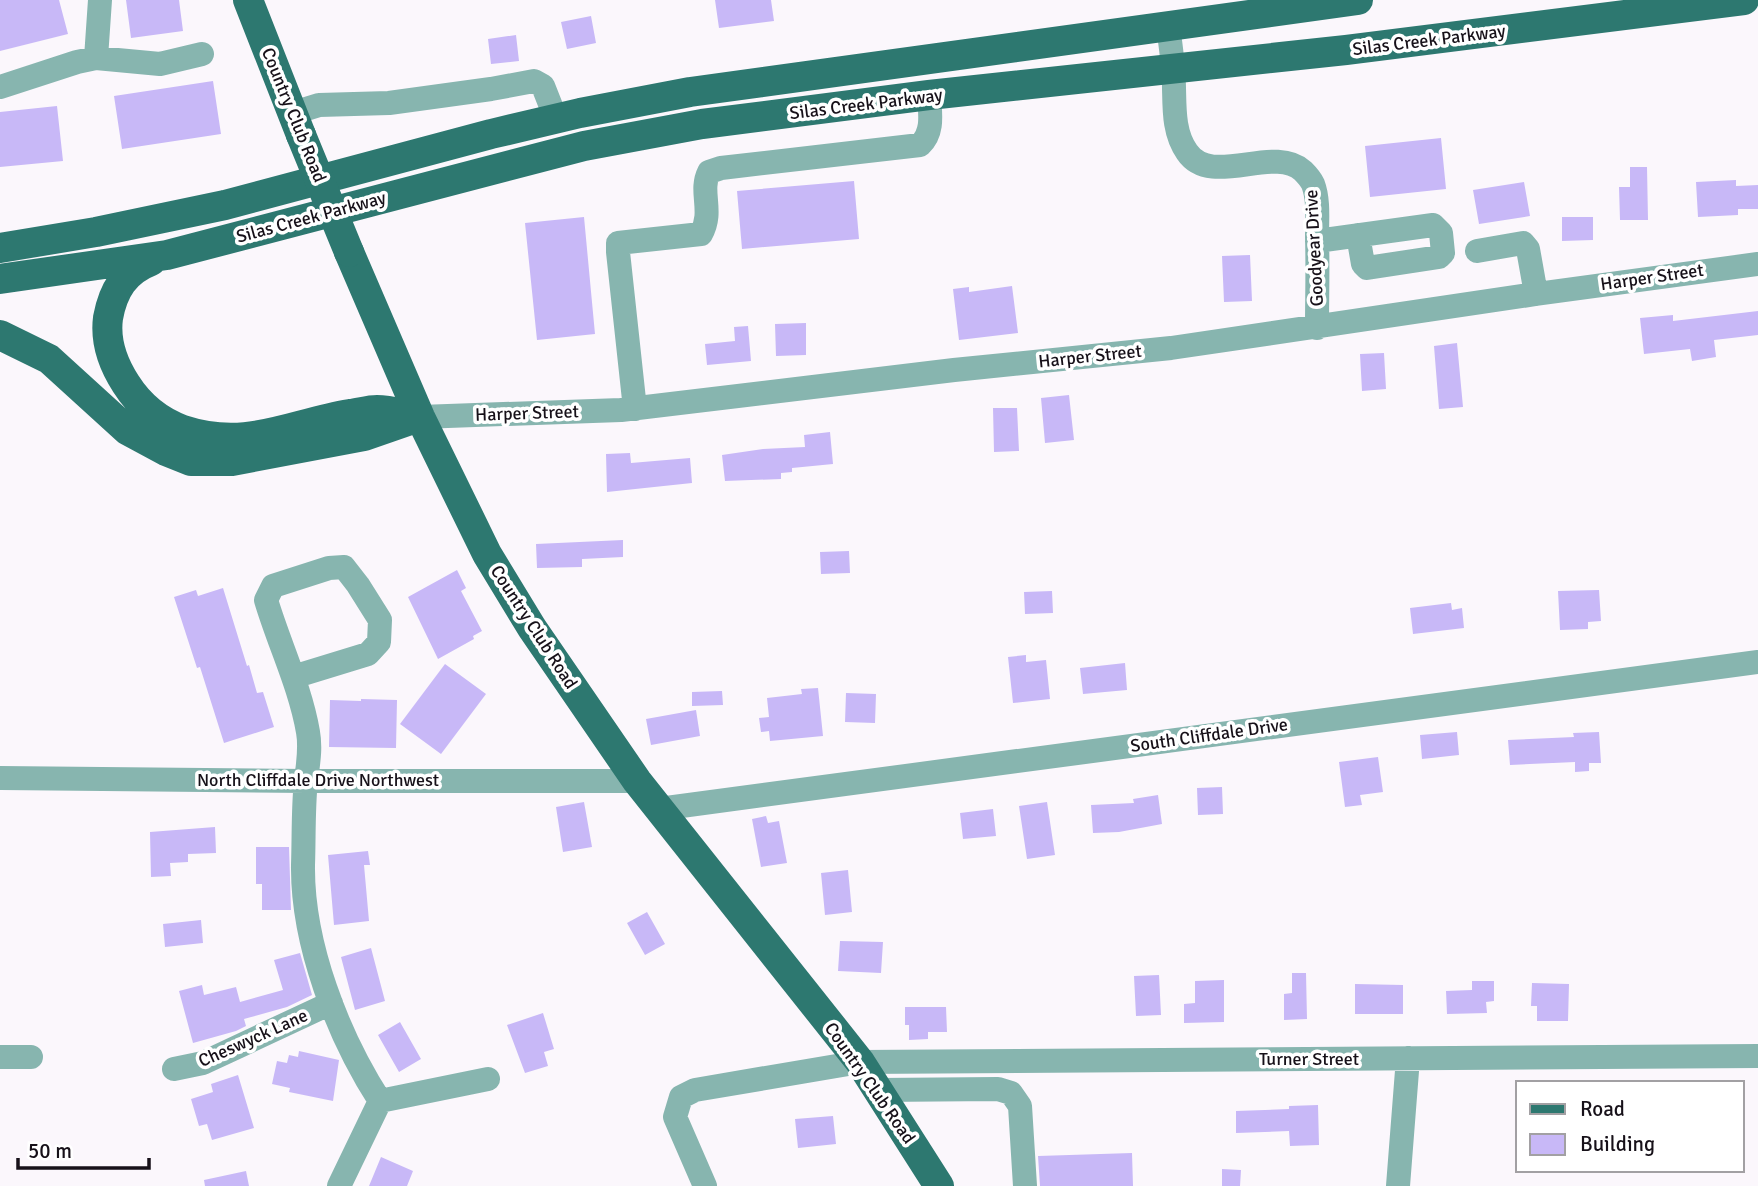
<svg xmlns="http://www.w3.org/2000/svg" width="1758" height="1186" font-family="Signika,sans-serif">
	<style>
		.building { fill: #c8b8f7 }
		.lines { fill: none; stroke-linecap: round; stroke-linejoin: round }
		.minor { stroke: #87b5af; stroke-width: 24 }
		.major { stroke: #2d7870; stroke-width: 30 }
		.major-bridge { stroke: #2d7870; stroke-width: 30 }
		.labels { text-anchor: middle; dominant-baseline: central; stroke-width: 7; stroke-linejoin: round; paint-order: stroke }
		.street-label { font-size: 18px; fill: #171119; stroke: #fff }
	</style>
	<rect width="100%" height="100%" fill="#fbf7fc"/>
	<path class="building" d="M 0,0 L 59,0 L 68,34 L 0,51 Z
		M 126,0 L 179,0 L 183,31 L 131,38 Z
		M 715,0 L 771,0 L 774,21 L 719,28 Z
		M 591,16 L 596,43 L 567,49 L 561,22 Z
		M 516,35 L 519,61 L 491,64 L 488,39 Z
		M 213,81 L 221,134 L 122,149 L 114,96 Z
		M 57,106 L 63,161 L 0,167 L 0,112 Z
		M 1441,138 L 1446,189 L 1370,197 L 1365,146 Z
		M 1630,167 L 1647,167 L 1648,220 L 1620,220 L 1619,187 L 1630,187 Z
		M 1736,180 L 1736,186 L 1758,185 L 1758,209 L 1738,209 L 1738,215 L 1698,217 L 1696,182 Z
		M 854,181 L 859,239 L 742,249 L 737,191 Z
		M 1524,182 L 1530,216 L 1479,224 L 1473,190 Z
		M 584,217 L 595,334 L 537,340 L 525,223 Z
		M 1562,217 L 1593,217 L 1593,240 L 1562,241 Z
		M 1250,255 L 1252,301 L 1224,302 L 1222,256 Z
		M 1012,286 L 1018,333 L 959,340 L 953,289 L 969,287 L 969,292 Z
		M 1758,311 L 1758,335 L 1714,340 L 1716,357 L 1692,361 L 1690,349 L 1644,354 L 1640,318 L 1673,315 L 1673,321 Z
		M 806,323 L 806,355 L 776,356 L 775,324 Z
		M 748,326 L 751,361 L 707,365 L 705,344 L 735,341 L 734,327 Z
		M 1457,343 L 1463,407 L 1439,409 L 1434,346 Z
		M 1384,353 L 1386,389 L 1362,391 L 1360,354 Z
		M 1069,395 L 1074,440 L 1045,443 L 1041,398 Z
		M 993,408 L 1017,408 L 1019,451 L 994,452 Z
		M 830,432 L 833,464 L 792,468 L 792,472 L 781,473 L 781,479 L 725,481 L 722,455 L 763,449 L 805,447 L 804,435 Z
		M 630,453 L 631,463 L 690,458 L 692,483 L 607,492 L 606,454 Z
		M 623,540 L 623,557 L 582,559 L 582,567 L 537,568 L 536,544 Z
		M 849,551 L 850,573 L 821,574 L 820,552 Z
		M 457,570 L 466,588 L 461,591 L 482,631 L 473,636 L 474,639 L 438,659 L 408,597 Z
		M 223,588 L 247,666 L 249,665 L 257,693 L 263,692 L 274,727 L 224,743 L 200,667 L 197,668 L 174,597 L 196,590 L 198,596 Z
		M 1599,590 L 1601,621 L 1588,622 L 1588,629 L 1560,630 L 1558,591 Z
		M 1052,591 L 1053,613 L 1025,614 L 1024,592 Z
		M 1451,603 L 1452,610 L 1462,608 L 1464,628 L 1413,634 L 1410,608 Z
		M 1026,655 L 1026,662 L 1046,660 L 1050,699 L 1013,703 L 1008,657 Z
		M 1125,663 L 1127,690 L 1083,694 L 1080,668 Z
		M 445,664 L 486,694 L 441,754 L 400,724 Z
		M 818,688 L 823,736 L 770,741 L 769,731 L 761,732 L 759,718 L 769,717 L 767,698 L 802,694 L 801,689 Z
		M 722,691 L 723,705 L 692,706 L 692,692 Z
		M 846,693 L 876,694 L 875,723 L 845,722 Z
		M 361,699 L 397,700 L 396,748 L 329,747 L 330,700 L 361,701 Z
		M 696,710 L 700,736 L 651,745 L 646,719 Z
		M 1457,732 L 1459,755 L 1422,759 L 1420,735 Z
		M 1599,732 L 1601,763 L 1589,763 L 1589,771 L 1575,772 L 1575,762 L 1510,765 L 1508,740 L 1574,737 L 1573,733 Z
		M 1378,757 L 1383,792 L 1360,795 L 1362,805 L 1345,807 L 1339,762 Z
		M 1222,787 L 1223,814 L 1198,815 L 1197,788 Z
		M 1158,795 L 1162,824 L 1119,832 L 1093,833 L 1091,805 L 1134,803 L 1133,799 Z
		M 584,802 L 592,847 L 563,852 L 556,807 Z
		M 1047,802 L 1055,855 L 1027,859 L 1019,806 Z
		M 993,809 L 996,836 L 963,839 L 960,813 Z
		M 766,816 L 768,823 L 779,821 L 787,863 L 761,867 L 752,819 Z
		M 215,827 L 216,853 L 188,854 L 188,862 L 170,863 L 171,876 L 151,877 L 150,832 Z
		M 256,847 L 289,847 L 291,910 L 262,910 L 262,884 L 256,884 Z
		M 368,851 L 370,865 L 364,865 L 369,921 L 334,925 L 328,855 Z
		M 848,870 L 852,912 L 825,915 L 821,873 Z
		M 647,912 L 665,944 L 645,955 L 627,923 Z
		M 201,920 L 203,943 L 165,947 L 163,924 Z
		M 840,941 L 883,942 L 881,973 L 838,971 Z
		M 371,948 L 385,1001 L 355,1010 L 341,957 Z
		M 300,953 L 312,995 L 287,1007 L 244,1019 L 246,1026 L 236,1031 L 193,1043 L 179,991 L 202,985 L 204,995 L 236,987 L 240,1002 L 283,990 L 274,960 Z
		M 1292,973 L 1306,973 L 1307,1019 L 1284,1020 L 1284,994 L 1292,993 Z
		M 1159,975 L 1161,1015 L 1136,1016 L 1134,976 Z
		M 1224,980 L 1224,1022 L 1184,1023 L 1184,1004 L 1195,1003 L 1195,981 Z
		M 1472,981 L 1494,981 L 1494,1001 L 1486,1002 L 1487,1013 L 1447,1014 L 1446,991 L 1472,990 Z
		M 1532,983 L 1569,984 L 1568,1021 L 1537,1021 L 1537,1006 L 1531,1006 Z
		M 1355,984 L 1403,985 L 1403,1014 L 1355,1014 Z
		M 905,1007 L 946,1007 L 947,1032 L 928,1032 L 928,1039 L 909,1040 L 909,1025 L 905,1025 Z
		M 543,1013 L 554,1049 L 544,1052 L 548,1066 L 525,1073 L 507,1025 Z
		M 400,1022 L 421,1059 L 399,1072 L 378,1035 Z
		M 299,1051 L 339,1060 L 333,1101 L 289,1092 L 290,1088 L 272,1084 L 277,1061 L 287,1063 L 289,1055 L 298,1057 Z
		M 238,1075 L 254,1128 L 212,1140 L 207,1124 L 199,1126 L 191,1099 L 213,1092 L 211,1084 Z
		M 1318,1105 L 1319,1145 L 1290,1146 L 1289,1131 L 1236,1133 L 1236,1111 L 1289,1109 L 1289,1106 Z
		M 833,1116 L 836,1144 L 798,1148 L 795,1119 Z
		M 1132,1153 L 1133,1186 L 1040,1186 L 1038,1156 Z
		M 381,1157 L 413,1171 L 407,1186 L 369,1186 Z
		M 1222,1169 L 1241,1170 L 1240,1186 L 1222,1186 Z
		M 246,1171 L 249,1186 L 205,1186 L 204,1180 Z"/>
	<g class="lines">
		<path class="minor" d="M 1168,26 C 1170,40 1172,55 1173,69 C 1176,96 1170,128 1187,152 C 1211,188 1274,144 1303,171 C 1306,174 1311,180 1313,184 C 1319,200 1317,220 1317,237 C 1318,267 1317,297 1317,328
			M 96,58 L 100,0
			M 0,87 L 77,62 L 96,58 L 160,64 L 202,54
			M 293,113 L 319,105 L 389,103 L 491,89 L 534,81 L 543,86 L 556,119
			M 1317,241 L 1433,225 L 1441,233 L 1443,253 L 1439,257 L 1367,268 L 1363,264 L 1358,235
			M 1477,251 L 1523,243 L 1528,249 L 1536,294
			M 635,409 L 618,252 L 618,243 L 701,234 C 714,211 699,192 709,172 L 721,168 L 920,145 C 934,132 930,113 929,95
			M 420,417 L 621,410 L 954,370 L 1171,348 L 1536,294 L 1758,264
			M 293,677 L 368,654 L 379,642 L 380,620 L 358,585 L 344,567 L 329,568 L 273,586 L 266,600 C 279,644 300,686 308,732 C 311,749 308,764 306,780 C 303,808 304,837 303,865 C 302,944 338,1036 380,1101 L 339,1186
			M 0,778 L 306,781 L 637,781
			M 659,809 L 1758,662
			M 0,1057 L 31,1057
			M 174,1069 L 203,1063 L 331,1003
			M 878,1090 L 998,1089 L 1011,1093 L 1020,1106 L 1025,1186
			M 380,1101 L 488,1079
			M 705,1186 L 675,1117 L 681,1097 L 695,1090 L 860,1062 L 1758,1056
			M 1398,1186 L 1408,1058"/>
		<path class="major" d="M 248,0 L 301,135
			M 0,248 L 96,232 L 225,205 L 491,134 L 580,113 L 690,92 L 1358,0
			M 349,252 L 420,417 L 487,554 L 532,628 L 637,781 L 860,1062 L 939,1186
			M 151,261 C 125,271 113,290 108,318 C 105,341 113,364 126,384 C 140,406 158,421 183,430 C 247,451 289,424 350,414 C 359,413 368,410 377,410 C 391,410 406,415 420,417
			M 0,279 L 167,255 L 584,146 L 702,124 L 929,95 L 1346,50 L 1744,0
			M 0,335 L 49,359 L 127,430 L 166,451 L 191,461 L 232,461 L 364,436 L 413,419"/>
		<path class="major-bridge" d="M 301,135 L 349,252"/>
	</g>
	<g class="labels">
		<g class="street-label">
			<text transform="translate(1429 40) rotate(-7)">Silas Creek Parkway</text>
			<text transform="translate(866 104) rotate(-7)">Silas Creek Parkway</text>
			<text transform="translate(294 115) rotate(68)">Country Club Road</text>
			<text transform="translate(311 217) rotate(-15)">Silas Creek Parkway</text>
			<text transform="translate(1314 248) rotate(-93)">Goodyear Drive</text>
			<text transform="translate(1652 277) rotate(-8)">Harper Street</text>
			<text transform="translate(1090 356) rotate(-6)">Harper Street</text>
			<text transform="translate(527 413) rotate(-2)">Harper Street</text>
			<text transform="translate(534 627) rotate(57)">Country Club Road</text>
			<text transform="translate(1209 735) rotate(-8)">South Cliffdale Drive</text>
			<text x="318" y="780">North Cliffdale Drive Northwest</text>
			<text transform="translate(253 1038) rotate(-24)">Cheswyck Lane</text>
			<text x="1309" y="1059">Turner Street</text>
			<text transform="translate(870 1083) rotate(55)">Country Club Road</text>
		</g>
	</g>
	<rect x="1516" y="1081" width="228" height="91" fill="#ffffff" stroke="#a2a0a3" stroke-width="2"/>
	<rect x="1530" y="1104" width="35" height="10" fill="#2d7870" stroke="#a2a0a3" stroke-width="2"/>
	<text x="1580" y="1116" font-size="21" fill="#171119">Road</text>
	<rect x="1530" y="1134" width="35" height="21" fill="#c8b8f7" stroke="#a2a0a3" stroke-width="2"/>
	<text x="1580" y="1151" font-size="21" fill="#171119">Building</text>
	<path d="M18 1158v10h131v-10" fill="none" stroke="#171119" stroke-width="3.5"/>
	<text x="28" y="1158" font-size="21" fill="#171119" stroke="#ffffff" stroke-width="5" paint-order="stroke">50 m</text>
</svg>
